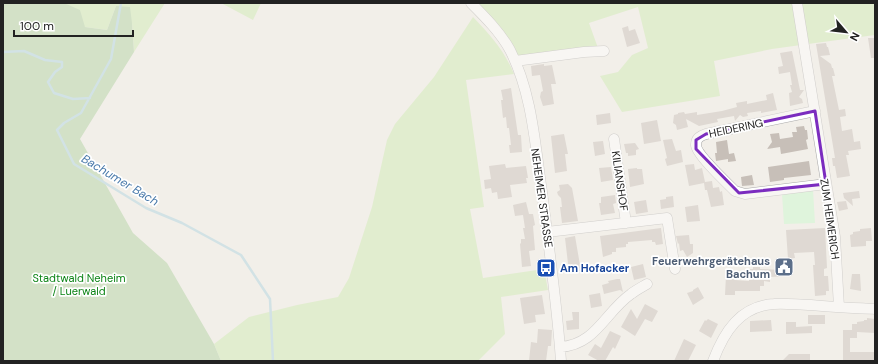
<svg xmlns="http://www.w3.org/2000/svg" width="878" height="364" font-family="'DM Sans',sans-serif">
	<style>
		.grass { fill: #cdebb0 }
		.forest { fill: #add19e }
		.park { fill: #c8facc }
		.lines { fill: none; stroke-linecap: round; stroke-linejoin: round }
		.stream { stroke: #aad3df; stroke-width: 2.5 }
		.building { fill: #c7bfb8 }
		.minor-casing { stroke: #a9a9a9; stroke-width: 11 }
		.minor { stroke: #fff; stroke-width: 10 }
		.marked { fill: none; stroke: #7b2cbf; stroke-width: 3; stroke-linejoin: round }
		.labels { text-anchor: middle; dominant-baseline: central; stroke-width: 3.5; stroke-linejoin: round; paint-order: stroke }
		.street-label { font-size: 11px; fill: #222; stroke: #fff }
		.service-label { font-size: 11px; font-weight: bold; fill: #4e5e75; stroke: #fff; text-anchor: end }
		.transit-label { font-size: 11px; font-weight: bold; fill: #164399; stroke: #fff; text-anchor: start }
		.park-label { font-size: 11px; fill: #0c8416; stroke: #fff }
		.water-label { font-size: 12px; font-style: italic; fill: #4a7aab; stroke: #fff }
	</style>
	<rect width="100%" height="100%" fill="#f2efe9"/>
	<path class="grass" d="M 64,3 L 165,3 L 134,52 L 132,23 L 116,6 L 107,30 L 85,27 Z
		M 221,3 L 261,3 L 253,20 Z
		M 477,3 L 794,3 L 801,45 L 772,49 L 714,61 L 720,96 L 622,112 L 600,76 L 618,72 L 632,55 L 648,48 L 638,7 L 589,23 L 598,48 L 519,57 Z
		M 802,3 L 875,3 L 875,35 L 808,44 Z
		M 473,17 C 491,36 504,50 514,74 L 466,80 L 484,207 L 470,209 L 483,278 L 544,269 L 548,290 L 501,297 L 505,334 L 478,361 L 221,361 L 214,344 L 249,317 L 297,305 L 338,297 L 349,278 L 372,207 L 387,140 L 395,124 L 434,77 Z"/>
	<path class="forest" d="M 3,3 L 64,3 L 80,10 L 85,27 L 107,30 L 116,6 L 130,7 L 132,23 L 134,52 L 80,139 L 133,233 L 167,263 L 214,344 L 221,361 L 3,361 Z"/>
	<path class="park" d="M 813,190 L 815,223 L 784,224 L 782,194 Z"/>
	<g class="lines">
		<path class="stream" d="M 121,3 L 111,59 L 81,113 L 64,123 L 57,130 L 74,164 L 146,208 L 182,223 L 241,255 L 270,299 L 273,361
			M 3,52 L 24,51 L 45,60 L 62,62 L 62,67 L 55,72 L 48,82 L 54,93 L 73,99 L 90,98"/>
	</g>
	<path class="building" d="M 628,26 L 629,31 L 635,29 L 640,43 L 627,47 L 622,28 Z
		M 868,38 L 875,38 L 875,58 L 871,58 Z
		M 826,43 L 827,47 L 828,47 L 830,55 L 820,56 L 831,64 L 832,68 L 833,68 L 835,76 L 832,76 L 839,110 L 845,109 L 846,116 L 840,117 L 842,131 L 852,129 L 854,142 L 860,141 L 861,149 L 848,151 L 849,155 L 846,155 L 850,176 L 837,178 L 835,166 L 833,166 L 832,158 L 835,158 L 816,44 Z
		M 792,51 L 800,90 L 804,90 L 799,97 L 802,99 L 803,103 L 790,106 L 789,93 L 792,92 L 790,85 L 792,85 L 790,72 L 779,74 L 778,67 L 783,66 L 780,53 Z
		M 544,64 L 544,66 L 552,65 L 556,84 L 551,84 L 554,104 L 543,106 L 540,97 L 541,92 L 543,91 L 540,75 L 532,76 L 531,66 Z
		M 511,88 L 518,135 L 521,135 L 522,152 L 510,153 L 509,145 L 511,145 L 509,128 L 507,128 L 506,117 L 503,118 L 501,100 L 503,100 L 501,90 Z
		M 773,93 L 777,110 L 761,113 L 761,111 L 747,113 L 748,116 L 743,117 L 740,115 L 735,121 L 734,116 L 717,119 L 718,122 L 699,126 L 686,119 L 688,127 L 677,130 L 676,125 L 673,123 L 674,115 L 678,114 L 678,113 L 684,112 L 685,114 L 697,112 L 697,115 L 722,111 L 737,107 L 736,103 L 747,101 L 747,104 L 767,100 L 766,95 Z
		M 610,113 L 611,123 L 597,125 L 596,115 Z
		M 657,120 L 661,141 L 644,144 L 641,123 Z
		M 804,126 L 805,130 L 807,130 L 808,139 L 806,140 L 808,149 L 781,154 L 780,147 L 767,149 L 772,142 L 770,134 L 779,133 L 780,139 L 793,137 L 792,132 L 797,132 L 796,127 Z
		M 564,134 L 568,154 L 565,154 L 567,171 L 555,173 L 551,136 Z
		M 672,139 L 676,151 L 681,150 L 683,162 L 667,166 L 665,159 L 667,158 L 663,140 Z
		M 727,140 L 729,154 L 734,153 L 736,161 L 728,162 L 728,159 L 716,161 L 715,153 L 717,153 L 716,142 Z
		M 603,141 L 605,154 L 595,156 L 593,142 Z
		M 635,143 L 639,149 L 636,150 L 636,155 L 628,156 L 628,153 L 626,153 L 624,144 Z
		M 809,161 L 811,175 L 784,178 L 784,180 L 770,182 L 768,167 Z
		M 505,164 L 506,168 L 526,166 L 528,178 L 526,178 L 527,183 L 510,185 L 512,197 L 498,199 L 497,192 L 492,193 L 491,188 L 485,189 L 484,180 L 491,179 L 489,166 Z
		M 694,164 L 695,170 L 702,168 L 705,182 L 712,181 L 713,188 L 719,187 L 720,192 L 722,191 L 724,205 L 711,207 L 707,190 L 705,190 L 704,183 L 689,186 L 685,165 Z
		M 611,167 L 613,180 L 601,182 L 599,168 Z
		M 637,168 L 637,169 L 642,169 L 644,184 L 630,187 L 628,169 Z
		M 752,175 L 754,185 L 742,186 L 741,177 Z
		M 568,184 L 572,188 L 578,221 L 562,223 L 560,207 L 562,207 L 561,198 L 558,195 L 557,192 L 560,190 L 559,185 Z
		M 859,191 L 860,198 L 852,199 L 853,206 L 844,198 L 843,193 Z
		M 615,195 L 616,203 L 613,204 L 615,213 L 601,215 L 599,203 L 601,203 L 601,197 Z
		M 673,196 L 674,207 L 661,209 L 660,200 L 666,199 L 666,197 Z
		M 646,200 L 648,212 L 636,214 L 634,202 Z
		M 846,201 L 848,209 L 839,211 L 837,202 Z
		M 526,202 L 529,214 L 533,214 L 535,225 L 533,226 L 535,250 L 529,251 L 531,266 L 522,267 L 520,244 L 521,243 L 521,239 L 525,239 L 523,228 L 525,228 L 523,215 L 515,216 L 513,205 Z
		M 698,205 L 700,221 L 687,222 L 685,207 Z
		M 661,228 L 663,244 L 656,245 L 655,242 L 652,242 L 652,240 L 628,242 L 628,244 L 626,244 L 626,247 L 616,248 L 616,252 L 612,252 L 612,254 L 603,257 L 600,236 Z
		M 825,228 L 827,268 L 824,269 L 824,276 L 828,276 L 829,291 L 826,291 L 826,295 L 815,296 L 813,265 L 815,265 L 814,252 L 794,253 L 795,258 L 788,259 L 786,230 Z
		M 871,228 L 872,241 L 866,241 L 866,246 L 851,247 L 850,235 L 853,234 L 853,232 L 860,231 L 860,229 Z
		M 689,235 L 690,244 L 693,244 L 693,253 L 687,257 L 683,250 L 680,251 L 679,243 L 678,244 L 676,236 Z
		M 575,236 L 581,271 L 569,272 L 565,238 Z
		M 781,259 L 788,259 L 788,276 L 770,277 L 770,282 L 764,281 L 764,286 L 760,286 L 760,291 L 735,291 L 735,295 L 725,295 L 726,275 L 735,276 L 735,280 L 749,281 L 749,269 L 753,269 L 753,267 L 760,267 L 760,269 L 781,270 Z
		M 643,264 L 646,277 L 634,280 L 631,267 Z
		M 852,274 L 860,274 L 861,291 L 850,289 Z
		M 617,279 L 620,279 L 623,292 L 620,290 L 604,294 L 602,285 L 609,283 L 608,281 Z
		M 698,287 L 704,298 L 693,305 L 687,293 L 693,291 L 693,290 Z
		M 600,293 L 602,306 L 591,308 L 589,295 Z
		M 542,295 L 545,314 L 535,315 L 536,322 L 524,324 L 520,298 Z
		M 645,304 L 658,311 L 652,322 L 645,319 L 635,336 L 621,327 L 631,309 L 637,319 Z
		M 572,312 L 579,312 L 579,329 L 567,330 L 566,321 L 573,320 Z
		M 808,315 L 825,315 L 825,324 L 808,324 Z
		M 867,318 L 875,319 L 875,333 L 857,332 L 857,338 L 850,338 L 850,352 L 875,352 L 875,361 L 843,360 L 843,330 L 852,330 L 852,324 L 857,324 L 857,322 L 864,321 L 864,320 L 867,320 Z
		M 708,319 L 718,324 L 711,338 L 699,331 L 705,320 L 706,321 Z
		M 771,320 L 772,331 L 750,332 L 750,321 Z
		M 786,322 L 796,322 L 796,327 L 812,326 L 812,333 L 786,334 Z
		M 538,329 L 552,330 L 551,346 L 548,346 L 546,361 L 529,361 L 531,342 L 537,343 Z
		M 610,331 L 621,336 L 615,349 L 613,347 L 605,361 L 599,361 L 588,355 L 595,344 L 601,348 Z
		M 684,339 L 696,345 L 688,361 L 674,361 Z
		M 789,354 L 810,354 L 810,361 L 782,361 Z"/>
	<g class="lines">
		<g class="minor-casing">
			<path id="minor" d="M 471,3 C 485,17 500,32 510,50 C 532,93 535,144 542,192 C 549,248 557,304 561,361
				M 797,3 L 835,237 L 839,307
				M 515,61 L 584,52 L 604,51
				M 815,111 L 706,134 C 700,136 696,138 696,145 C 696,154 727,183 735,191 L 745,194 L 826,184
				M 614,139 L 626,223
				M 547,232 L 667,218 L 675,269
				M 560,347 C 596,345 605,312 631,294 C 636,290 642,287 647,284
				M 713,361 C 724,332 740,306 774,304 C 786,303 798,305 811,305 C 832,307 854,308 875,309"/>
		</g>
		<use href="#minor" class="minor"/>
	</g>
	<path d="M0 0H878V364H0ZM 815,111 L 826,184 L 739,193 L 696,149 L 696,140 L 706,134 Z" fill="#f2efe9" fill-opacity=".55" fill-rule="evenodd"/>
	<path class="marked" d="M 815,111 L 826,184 L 739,193 L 696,149 L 696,140 L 706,134 Z"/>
	<defs>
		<g id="civic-square" transform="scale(1)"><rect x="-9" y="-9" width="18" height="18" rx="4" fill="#5c6f8a" stroke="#fff"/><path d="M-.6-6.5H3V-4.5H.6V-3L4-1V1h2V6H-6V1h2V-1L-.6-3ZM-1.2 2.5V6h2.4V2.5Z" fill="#fff"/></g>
		<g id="bus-square" transform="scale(1)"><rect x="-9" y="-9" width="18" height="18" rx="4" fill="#1a4fb4" stroke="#fff"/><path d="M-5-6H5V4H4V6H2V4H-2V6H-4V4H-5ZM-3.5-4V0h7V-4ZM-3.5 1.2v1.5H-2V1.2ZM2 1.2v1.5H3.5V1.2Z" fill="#fff"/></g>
	</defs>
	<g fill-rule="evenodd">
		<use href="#civic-square" x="784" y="267"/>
		<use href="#bus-square" x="546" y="268"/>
	</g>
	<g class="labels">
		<g class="street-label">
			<text transform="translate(736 128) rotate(-12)">HEIDERING</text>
			<text transform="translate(620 181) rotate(82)">KILIANSHOF</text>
			<text transform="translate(542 198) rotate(82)">NEHEIMER STRASSE</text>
			<text transform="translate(830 219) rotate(82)">ZUM HEIMERICH</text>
		</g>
		<g class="service-label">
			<text x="770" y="261">Feuerwehrgerätehaus<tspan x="770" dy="13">Bachum</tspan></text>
		</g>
		<g class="transit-label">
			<text x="560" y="268">Am Hofacker</text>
		</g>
		<g class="park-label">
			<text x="79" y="278">Stadtwald Neheim<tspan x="79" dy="13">/ Luerwald</tspan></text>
		</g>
		<g class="water-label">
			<text transform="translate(120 180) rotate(31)">Bachumer Bach</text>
		</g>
	</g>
	<rect width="878" height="364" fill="none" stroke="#222222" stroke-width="8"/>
	<g transform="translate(846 32) rotate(118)" stroke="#ffffff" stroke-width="3" paint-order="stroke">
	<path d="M0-3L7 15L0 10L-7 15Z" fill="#222222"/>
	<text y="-6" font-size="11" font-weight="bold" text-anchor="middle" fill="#222222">N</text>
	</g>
	<path d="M14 30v6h119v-6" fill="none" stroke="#222222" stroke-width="2"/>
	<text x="20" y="30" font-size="12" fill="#222222" stroke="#ffffff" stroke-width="3" paint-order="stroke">100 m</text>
</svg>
